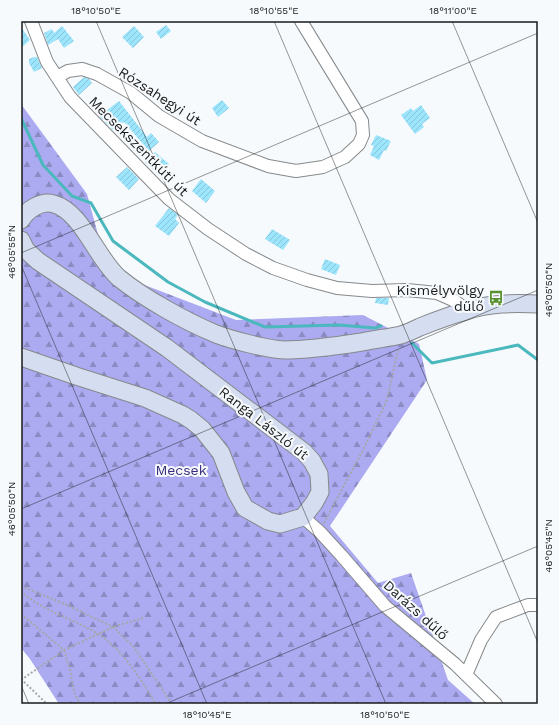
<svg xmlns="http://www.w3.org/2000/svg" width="559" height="725" font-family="'Work Sans',sans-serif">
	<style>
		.forest { fill: url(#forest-firs) }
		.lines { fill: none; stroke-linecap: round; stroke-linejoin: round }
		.stream { stroke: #4ab8bd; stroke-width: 3 }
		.building { fill: url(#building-hatch) }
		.street-casing { stroke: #86898b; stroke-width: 14 }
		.secondary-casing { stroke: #86898b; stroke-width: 19 }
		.path { stroke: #a5a7a8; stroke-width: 2; stroke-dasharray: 2 2; stroke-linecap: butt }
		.street { stroke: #fff; stroke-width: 12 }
		.secondary { stroke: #d5def0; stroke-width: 17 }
		.ticks { fill: none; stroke: #191a1b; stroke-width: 1; stroke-opacity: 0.45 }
		.labels { text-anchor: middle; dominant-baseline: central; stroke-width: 4; stroke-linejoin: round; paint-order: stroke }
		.street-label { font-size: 14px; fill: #191a1b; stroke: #f7fafc }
		.poi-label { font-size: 14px; fill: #191a1b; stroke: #f7fafc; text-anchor: end }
		.park-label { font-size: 14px; fill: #392c7c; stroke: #f7fafc }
		.neatline { fill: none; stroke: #191a1b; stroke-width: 1.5 }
		.ticks-label { font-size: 10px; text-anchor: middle; fill: #191a1b }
	</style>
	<defs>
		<pattern id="forest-firs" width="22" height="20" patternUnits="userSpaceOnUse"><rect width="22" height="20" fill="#acaaf0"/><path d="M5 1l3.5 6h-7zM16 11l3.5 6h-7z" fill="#8b8ac2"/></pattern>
		<pattern id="building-hatch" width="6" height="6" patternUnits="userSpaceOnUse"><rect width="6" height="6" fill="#9ce5fd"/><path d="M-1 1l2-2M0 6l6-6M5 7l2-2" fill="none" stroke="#86c4d8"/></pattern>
	</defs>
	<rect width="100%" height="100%" fill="#f7fafc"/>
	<path class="forest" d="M 21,104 L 87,194 L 108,271 L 236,320 L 363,315 L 419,344 L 427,380 L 330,526 L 378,583 L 411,573 L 448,680 L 475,704 L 59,704 L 30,659 L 21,648 Z"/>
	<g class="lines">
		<path class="stream" d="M 21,118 L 43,165 L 72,196 L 91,203 L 113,241 L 168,282 L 205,302 L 265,327 L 339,325 L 375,328 L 381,326
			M 412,343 L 432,363 L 518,345 L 538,360"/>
	</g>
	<path class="building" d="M 166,25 L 171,31 L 161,39 L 156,32 Z
		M 62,26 L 74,41 L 64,48 L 58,39 L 48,45 L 44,33 L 52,29 L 54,33 Z
		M 134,26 L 144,37 L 133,48 L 122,37 Z
		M 21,27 L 30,40 L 21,48 Z
		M 34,57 L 37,57 L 42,68 L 34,72 L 29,63 L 29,59 Z
		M 84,77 L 89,79 L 92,83 L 79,95 L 73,87 Z
		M 222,100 L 229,108 L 218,117 L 212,108 Z
		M 119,101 L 147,137 L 151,133 L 159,142 L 149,151 L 124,122 L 113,130 L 99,116 Z
		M 421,105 L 430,118 L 422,124 L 424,127 L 415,134 L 401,115 L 411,108 L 413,111 Z
		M 376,135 L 391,141 L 386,151 L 384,150 L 379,160 L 370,155 L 374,146 L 371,145 Z
		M 155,152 L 169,164 L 159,175 L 145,162 Z
		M 127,167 L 139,179 L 129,190 L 116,177 Z
		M 201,179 L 215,191 L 206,203 L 192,191 Z
		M 169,208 L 178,215 L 175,219 L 179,223 L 169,236 L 155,226 Z
		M 272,229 L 290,240 L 283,250 L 265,239 Z
		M 325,259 L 340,265 L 336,275 L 321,269 Z
		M 376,298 L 389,298 L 388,305 L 375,303 Z"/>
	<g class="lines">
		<g class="street-casing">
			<path id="street" d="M 31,21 L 47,62 L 70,97 L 169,199 L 208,229 L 246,254 L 273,268 L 307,280 L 337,288 L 372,291 L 407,290 L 437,293 L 453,300 L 467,310
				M 57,77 L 68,71 L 82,69 L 97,74 L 131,93 L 159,116 L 202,141 L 268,166 L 296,171 L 323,167 L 345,157 L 359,144 L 363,135 L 362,121 L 301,21
				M 303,517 L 320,532 L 341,555 L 385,606 L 455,664 L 496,704
				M 466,675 L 481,640 L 496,617 L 528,605 L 538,605"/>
		</g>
		<g class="secondary-casing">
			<path id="secondary" d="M 21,220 C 27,210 41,200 54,204 C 82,212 97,259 119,278 C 145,299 185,321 216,334 C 232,340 266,349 284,350 C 310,350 336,346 362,342 C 375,339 388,338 401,335 C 407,333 414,330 420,327 C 435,321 451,315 466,311 C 489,303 514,303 538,304
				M 21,240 L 26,250 L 38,261 L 167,348 L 304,452 L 312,461 L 319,474 L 320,492 L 314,503 L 303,517 L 280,524 L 268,521 L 245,508 L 236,492 L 221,453 L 202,429 L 191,420 L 183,415 L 145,398 L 76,376 L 21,357"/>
		</g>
		<path class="path" d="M 324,523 L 363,450 L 387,400 L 398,350
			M 21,586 L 67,605 L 113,627 L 133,646 L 172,704
			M 21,591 C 43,612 73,618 98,634 C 124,651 140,678 156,704
			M 21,614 L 64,650 L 70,669 L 74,692 L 80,704
			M 21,679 L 47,704
			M 21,680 L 64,650 L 113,627 L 143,618"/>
		<use href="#street" class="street"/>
		<use href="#secondary" class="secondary"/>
	</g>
	<path class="ticks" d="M 96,21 L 386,704M 274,21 L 538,643M 452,21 L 538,223M 21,253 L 538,33M 21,265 L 207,704M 21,509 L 538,290M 21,685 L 29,704M 165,704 L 538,546"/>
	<defs>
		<g id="bus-bare" transform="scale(1.2)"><path d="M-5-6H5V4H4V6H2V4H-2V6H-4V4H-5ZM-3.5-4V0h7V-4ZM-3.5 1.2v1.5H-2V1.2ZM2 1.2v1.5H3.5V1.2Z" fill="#58922f" stroke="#f7fafc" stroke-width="2.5" paint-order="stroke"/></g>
	</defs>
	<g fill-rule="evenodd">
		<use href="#bus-bare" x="496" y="298"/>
	</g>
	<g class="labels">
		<g class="street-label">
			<text transform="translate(160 96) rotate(33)">Rózsahegyi út</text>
			<text transform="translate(139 146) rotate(45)">Mecsekszentkúti út</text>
			<text transform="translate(264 423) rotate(38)">Ranga László út</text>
			<text transform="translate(416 610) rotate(42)">Darázs dűlő</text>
		</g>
		<g class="poi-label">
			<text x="484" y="290">Kismélyvölgy<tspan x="484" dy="16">dűlő</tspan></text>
		</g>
		<g class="park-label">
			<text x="181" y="470">Mecsek</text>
		</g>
	</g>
	<rect width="559" height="725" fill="none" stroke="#f7fafc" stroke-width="44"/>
	<rect x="22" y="22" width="515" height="681" class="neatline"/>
	<g class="ticks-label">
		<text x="96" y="14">18°10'50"E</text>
		<text x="274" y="14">18°10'55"E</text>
		<text x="453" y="14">18°11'00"E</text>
		<text transform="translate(11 252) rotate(-90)" y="4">46°05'55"N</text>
		<text transform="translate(548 290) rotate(-90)" y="4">46°05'50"N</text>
		<text transform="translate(11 509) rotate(-90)" y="4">46°05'50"N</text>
		<text transform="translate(548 546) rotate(-90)" y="4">46°05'45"N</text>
		<text x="207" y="718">18°10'45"E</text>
		<text x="385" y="718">18°10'50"E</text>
	</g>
</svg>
